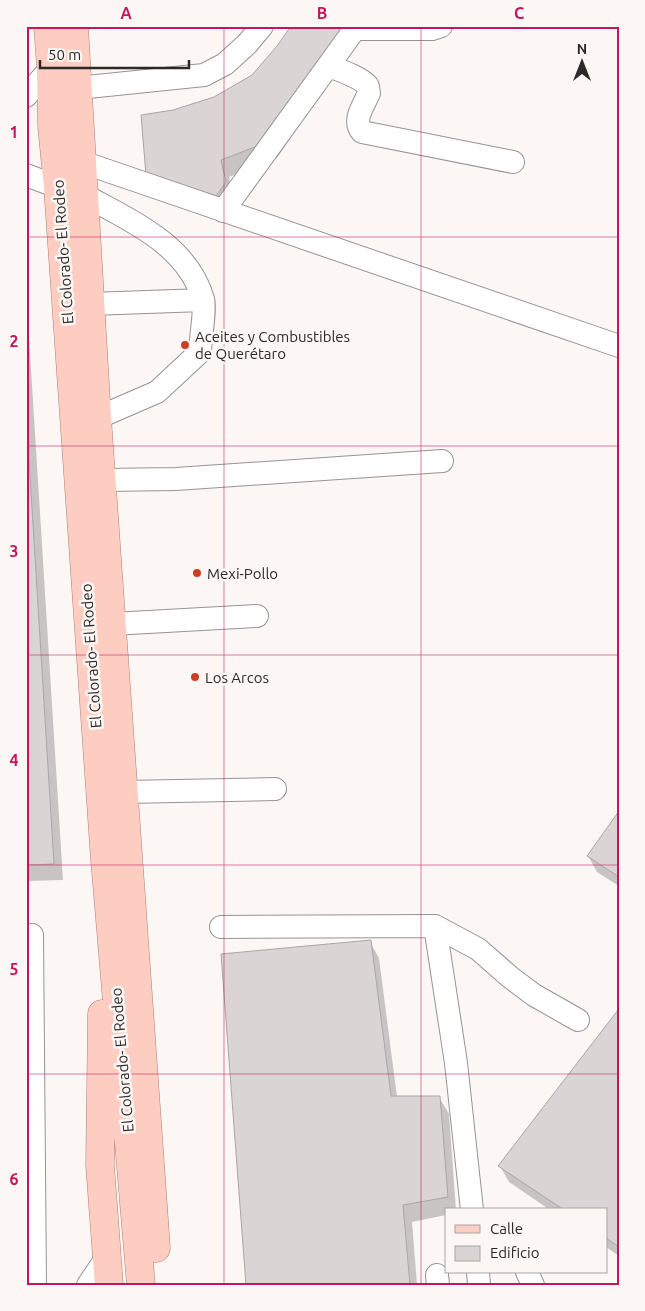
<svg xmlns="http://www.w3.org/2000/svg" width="645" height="1311" font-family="Ubuntu,sans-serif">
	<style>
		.shadow { fill: #0003 }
		.building { fill: #dad5d4; stroke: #aba6a5 }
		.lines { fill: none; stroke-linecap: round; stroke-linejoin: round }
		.minor-casing { stroke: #989392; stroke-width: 24 }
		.major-casing { stroke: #b47e71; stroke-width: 29 }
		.minor { stroke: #fff; stroke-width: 22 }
		.major { stroke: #fecdc1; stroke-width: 28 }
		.grid { fill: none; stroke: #c2185b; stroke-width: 1; stroke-opacity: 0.55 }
		.poi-dot { fill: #cb4023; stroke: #fcf6f5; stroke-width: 2 }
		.labels { text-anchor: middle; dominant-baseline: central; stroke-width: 5; stroke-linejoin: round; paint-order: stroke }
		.street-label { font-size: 15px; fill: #2c2a29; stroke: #fcf6f5 }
		.poi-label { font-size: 15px; fill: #2c2a29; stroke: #fcf6f5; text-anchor: start }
		.neatline { fill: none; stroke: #c2185b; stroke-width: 2 }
		.grid-label { font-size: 16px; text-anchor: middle; font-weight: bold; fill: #c2185b }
	</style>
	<rect width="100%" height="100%" fill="#fcf6f5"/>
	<path class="shadow" d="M 368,26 L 277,158 L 229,177 L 234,199 L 157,191 L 174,112 L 215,98 L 253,76 L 278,47 Z
		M 26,289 L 63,880 L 26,881 Z
		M 619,813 L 619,886 L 597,872 L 588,856 Z
		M 370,942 L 379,958 L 397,1097 L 439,1097 L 449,1114 L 456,1210 L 446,1210 L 446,1215 L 412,1222 L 417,1285 L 247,1285 Z
		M 619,1011 L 619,1256 L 606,1247 L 606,1210 L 550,1210 L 509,1182 L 500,1166 Z"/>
	<path class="building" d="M 291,26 L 348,26 L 268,142 L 221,160 L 226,182 L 216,196 L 146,175 L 141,115 L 173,110 L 214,97 L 252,75 L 277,46 Z
		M 26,411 L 54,864 L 26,865 Z
		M 619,811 L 619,877 L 587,856 Z
		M 371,940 L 391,1096 L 440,1096 L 448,1197 L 403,1205 L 410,1285 L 246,1285 L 221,954 Z
		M 618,1010 L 619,1010 L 619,1247 L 606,1238 L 606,1210 L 564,1210 L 498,1166 Z"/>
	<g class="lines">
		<g class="minor-casing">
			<path id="minor" d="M 355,29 L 432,29 L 441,26
				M 329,66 C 339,70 360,77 367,85 C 369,87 368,90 369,93 C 364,105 352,120 362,132 L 513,162
				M 78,88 L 204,75 L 225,64 L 247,44 L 262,26
				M 26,96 L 51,68
				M 82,162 L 619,346
				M 26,175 L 58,187
				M 84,195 C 129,220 187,244 203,299 C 206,309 200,340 200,352 L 157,392 L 97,418
				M 223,211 L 357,26
				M 90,304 L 203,300
				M 102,480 L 176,479 L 442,461
				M 112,624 L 257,616
				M 124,792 L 275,789
				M 435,926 L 456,1063 L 472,1210
				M 221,927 L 435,926 L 478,949 L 510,977 L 534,995 L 578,1020
				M 32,935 L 35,1285
				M 478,1272 L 479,1285
				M 527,1272 L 533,1285
				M 437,1275 L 438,1285
				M 88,1285 L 107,1257"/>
		</g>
		<g class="major-casing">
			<path id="major" d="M 48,26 L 51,68 L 52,126 L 58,187 L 105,860 L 141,1285
				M 74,26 L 97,418 L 156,1248
				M 102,1014 L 100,1165 L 109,1285"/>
		</g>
		<use href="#minor" class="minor"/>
		<use href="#major" class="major"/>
	</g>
	<path class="grid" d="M 224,26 L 224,1285M 421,26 L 421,1285M 26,237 L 619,237M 26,446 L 619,446M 26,655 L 619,655M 26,865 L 619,865M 26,1074 L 619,1074"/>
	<g class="poi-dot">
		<circle cx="185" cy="345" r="5"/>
		<circle cx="197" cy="573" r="5"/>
		<circle cx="195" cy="677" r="5"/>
	</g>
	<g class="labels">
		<g class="street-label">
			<text transform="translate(63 252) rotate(-94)">El Colorado- El Rodeo</text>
			<text transform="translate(91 656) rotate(-94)">El Colorado- El Rodeo</text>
			<text transform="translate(122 1060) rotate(-95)">El Colorado- El Rodeo</text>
		</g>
		<g class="poi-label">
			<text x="195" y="336">Aceites y Combustibles<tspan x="195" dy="17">de Querétaro</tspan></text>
			<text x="207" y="573">Mexi-Pollo</text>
			<text x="205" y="677">Los Arcos</text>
		</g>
	</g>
	<rect width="645" height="1311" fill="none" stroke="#fcf6f5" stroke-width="55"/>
	<rect x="445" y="1208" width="162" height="65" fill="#fcf6f5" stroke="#a9a4a3"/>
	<rect x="455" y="1225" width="25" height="8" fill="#fecdc1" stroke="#a9a4a3"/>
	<text x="490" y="1234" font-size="15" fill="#2c2a29">Calle</text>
	<rect x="455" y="1246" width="25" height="15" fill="#dad5d4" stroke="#a9a4a3"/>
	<text x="490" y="1258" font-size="15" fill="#2c2a29">Edificio</text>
	<g transform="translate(582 62)" stroke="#fcf6f5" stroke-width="4" paint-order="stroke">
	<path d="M0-4L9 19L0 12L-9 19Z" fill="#2c2a29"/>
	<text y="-8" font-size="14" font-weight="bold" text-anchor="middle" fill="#2c2a29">N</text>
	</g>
	<path d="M40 60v8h149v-8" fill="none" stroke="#2c2a29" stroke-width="2.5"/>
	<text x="48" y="60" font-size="15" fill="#2c2a29" stroke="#fcf6f5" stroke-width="4" paint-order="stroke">50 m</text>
	<rect x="28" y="28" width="590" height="1256" class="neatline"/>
	<g class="grid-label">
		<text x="126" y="19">A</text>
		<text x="322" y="19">B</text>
		<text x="519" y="19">C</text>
		<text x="14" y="138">1</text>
		<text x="14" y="347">2</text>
		<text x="14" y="557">3</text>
		<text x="14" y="766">4</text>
		<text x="14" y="975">5</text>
		<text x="14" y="1185">6</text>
	</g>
</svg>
